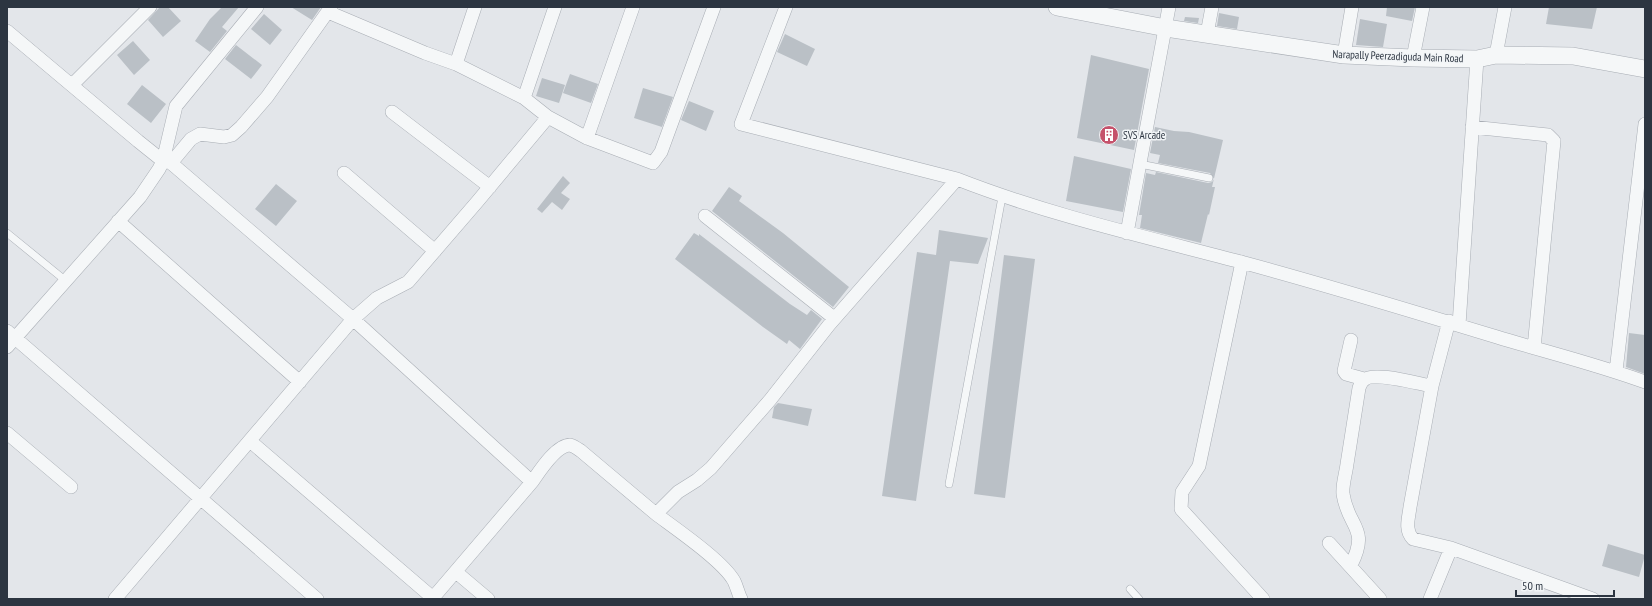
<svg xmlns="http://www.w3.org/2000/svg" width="1652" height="606" font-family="'PT Sans Narrow',sans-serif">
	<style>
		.building { fill: #bac0c6 }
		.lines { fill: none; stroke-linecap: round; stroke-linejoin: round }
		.service-casing { stroke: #a8adb4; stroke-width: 8 }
		.minor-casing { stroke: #a8adb4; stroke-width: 14 }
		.tertiary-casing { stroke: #a8adb4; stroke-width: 18 }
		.service { stroke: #f5f7f8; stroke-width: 7 }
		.minor { stroke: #f5f7f8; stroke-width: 13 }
		.tertiary { stroke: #f5f7f8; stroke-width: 17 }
		.labels { text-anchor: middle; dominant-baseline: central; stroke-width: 3; stroke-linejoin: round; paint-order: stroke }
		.street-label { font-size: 11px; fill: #2c3541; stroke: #f2f5f7 }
		.poi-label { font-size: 11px; fill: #2c3541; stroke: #f2f5f7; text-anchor: start }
	</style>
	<rect width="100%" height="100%" fill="#e3e6ea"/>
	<path class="building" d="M 160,7 L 168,7 L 181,21 L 163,37 L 148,20 Z
		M 222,7 L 239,7 L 222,27 L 227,31 L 210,52 L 195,41 L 210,19 Z
		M 291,7 L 321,7 L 312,20 Z
		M 1387,7 L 1415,7 L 1412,21 L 1386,16 Z
		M 1549,7 L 1597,7 L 1592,29 L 1546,24 Z
		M 1219,13 L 1239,17 L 1237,29 L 1217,26 Z
		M 264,14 L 282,30 L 270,45 L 251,29 Z
		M 1185,17 L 1199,18 L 1198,23 L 1184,21 Z
		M 1360,19 L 1387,24 L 1383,47 L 1356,45 Z
		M 785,34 L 815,49 L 807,66 L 777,52 Z
		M 133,41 L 150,60 L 134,75 L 117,55 Z
		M 236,45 L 262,65 L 251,79 L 225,59 Z
		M 1091,55 L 1149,69 L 1134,150 L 1077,138 Z
		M 570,74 L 598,84 L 591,103 L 563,93 Z
		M 542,78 L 565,85 L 559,103 L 536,96 Z
		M 142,85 L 166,104 L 151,123 L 127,104 Z
		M 643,88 L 673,97 L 662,127 L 634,118 Z
		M 689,101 L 714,111 L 706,131 L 681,120 Z
		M 1155,127 L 1174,131 L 1189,132 L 1223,140 L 1212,187 L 1215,187 L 1209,215 L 1208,214 L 1201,243 L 1140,228 L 1142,215 L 1139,215 L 1146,173 L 1155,175 L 1156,172 L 1208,183 L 1212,182 L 1214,179 L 1210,173 L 1158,163 L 1160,155 L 1150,153 Z
		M 1074,156 L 1131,169 L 1123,212 L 1066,201 Z
		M 563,176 L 570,183 L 561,193 L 570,199 L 562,210 L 552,202 L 542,213 L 537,209 Z
		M 276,184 L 297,201 L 276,226 L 255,209 Z
		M 729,187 L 742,196 L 739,201 L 783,233 L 849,287 L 833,307 L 712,211 Z
		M 939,230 L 988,238 L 978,264 L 950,261 L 916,501 L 882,496 L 917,252 L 936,255 Z
		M 694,233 L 699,236 L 699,234 L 790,304 L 807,315 L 811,310 L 822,319 L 800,349 L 789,340 L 787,344 L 763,327 L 675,259 Z
		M 1004,255 L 1035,259 L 1005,498 L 974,494 Z
		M 1629,333 L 1645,335 L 1645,374 L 1626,367 Z
		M 778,403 L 812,409 L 808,426 L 772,418 L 774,407 Z
		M 1608,544 L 1645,555 L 1639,577 L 1602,566 Z"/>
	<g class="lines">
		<g class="service-casing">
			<path id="service" d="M 1140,164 L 1209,178
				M 7,233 L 66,281
				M 949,484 L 1002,197
				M 1130,589 L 1139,599"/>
		</g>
		<g class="minor-casing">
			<path id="minor" d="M 786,7 L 741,124 L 957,179
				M 328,12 L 425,53 L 456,64 L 524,98 L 548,117 L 587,138 L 653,163 L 661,152 L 714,7
				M 7,31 L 138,141 L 163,161 L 171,163 L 353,319 L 532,482 L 432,599
				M 1207,34 L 1212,7
				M 1344,55 L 1352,7
				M 1496,55 L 1505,7
				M 1413,58 L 1423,7
				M 456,64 L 475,7
				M 72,85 L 150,7
				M 524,98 L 555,7
				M 392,112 L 490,187
				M 1472,127 L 1548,135 L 1554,141 L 1534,348
				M 587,138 L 633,7
				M 171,163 L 191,139 L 200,134 L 224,137 L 232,135 L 241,127 L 267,97 L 331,7
				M 344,173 L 435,251
				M 705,216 L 834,318
				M 118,221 L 300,382
				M 1127,233 L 1169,7
				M 1242,262 L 1199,466 L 1182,492 L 1181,509 L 1263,599
				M 1449,321 L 1432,386 L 1410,507 C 1409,517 1404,530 1413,539 L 1451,548 L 1593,599
				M 1459,325 L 1477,59
				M 7,331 L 317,599
				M 1351,340 L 1344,371 L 1346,374 L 1364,379
				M 7,347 L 140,197 L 159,169 L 163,161 L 176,106 L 257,7
				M 1616,371 L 1645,124
				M 7,433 L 71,487
				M 250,441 L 433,598
				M 532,482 C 539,472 556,445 570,445 C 574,446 578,449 581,451 L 656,514
				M 1329,543 L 1380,599
				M 1351,565 C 1370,527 1348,528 1343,494 C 1342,485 1346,473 1347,464 C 1351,438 1355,413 1359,388 C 1360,385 1362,381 1364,380 C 1373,371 1419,384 1432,386
				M 456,572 L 488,599
				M 115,599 L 353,319 L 377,298 L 408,282 L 477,202 L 548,117
				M 741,599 C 738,593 737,587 734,581 C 723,561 676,529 656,514 L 678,492 L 697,480 L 711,468 L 770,400 L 829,325 L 957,179 C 1049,215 1146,237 1241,262 C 1327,285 1412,311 1497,337 C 1546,352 1596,364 1645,382
				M 1430,599 L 1451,548"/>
		</g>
		<g class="tertiary-casing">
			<path id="tertiary" d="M 1057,7 L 1166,28 L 1344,55 L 1413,58 L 1477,59 L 1496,55 L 1573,56 L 1645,69"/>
		</g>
		<use href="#service" class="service"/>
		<use href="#minor" class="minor"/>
		<use href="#tertiary" class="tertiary"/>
	</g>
	<defs>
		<g id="building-disc" transform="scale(1)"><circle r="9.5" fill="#c5526b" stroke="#f2f5f7"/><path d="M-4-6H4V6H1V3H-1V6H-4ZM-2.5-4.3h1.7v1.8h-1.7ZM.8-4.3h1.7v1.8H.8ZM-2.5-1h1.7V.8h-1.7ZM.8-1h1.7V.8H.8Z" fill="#fff"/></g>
	</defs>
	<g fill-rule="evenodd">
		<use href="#building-disc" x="1109" y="135"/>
	</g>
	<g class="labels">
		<g class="street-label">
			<text transform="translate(1398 56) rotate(2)">Narapally Peerzadiguda Main Road</text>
		</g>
		<g class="poi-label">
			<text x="1123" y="135">SVS Arcade</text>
		</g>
	</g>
	<rect width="1652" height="606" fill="none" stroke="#2c3541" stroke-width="16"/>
	<path d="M1516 590v6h98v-6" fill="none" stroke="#2c3541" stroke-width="2"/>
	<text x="1522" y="590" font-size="12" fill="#2c3541" stroke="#f2f5f7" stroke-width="3" paint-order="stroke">50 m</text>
</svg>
